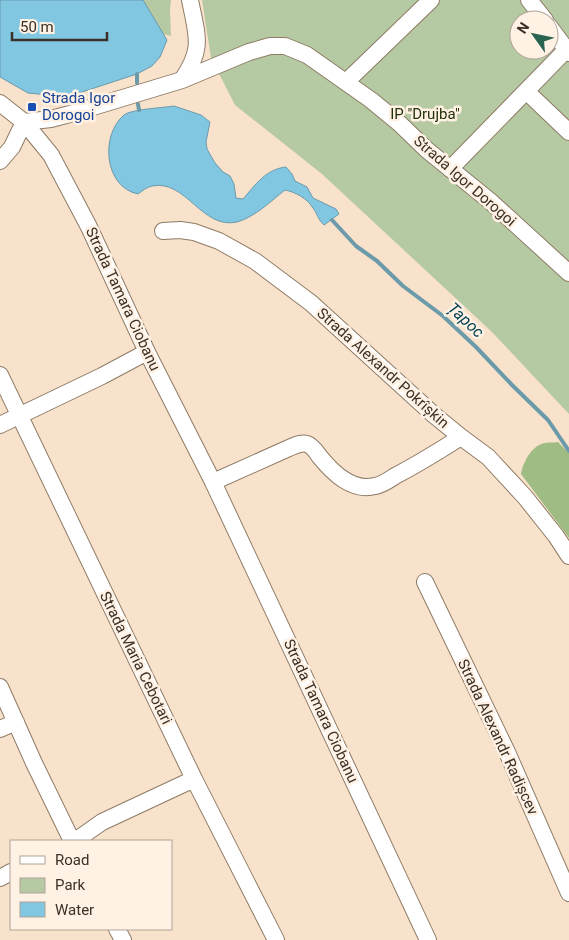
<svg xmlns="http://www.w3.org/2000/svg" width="569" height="940" font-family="Roboto,sans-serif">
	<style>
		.green { fill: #b5c9a2; fill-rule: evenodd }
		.forest { fill: #a0bc85 }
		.water { fill: #81c7e2; stroke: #6b9aaa }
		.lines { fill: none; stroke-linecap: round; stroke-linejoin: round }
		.stream { stroke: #6b9aaa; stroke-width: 4 }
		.minor-casing { stroke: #8e7b65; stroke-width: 18 }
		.minor { stroke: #fff; stroke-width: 16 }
		.transit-dot { fill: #1a4fb4; stroke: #fff1e3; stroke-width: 2 }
		.labels { text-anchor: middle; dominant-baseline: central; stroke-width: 5; stroke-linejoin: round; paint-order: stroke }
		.transit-label { font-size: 15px; fill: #164399; stroke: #fff1e3; text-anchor: start }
		.park-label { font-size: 15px; fill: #23340c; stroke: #fff1e3 }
		.street-label { font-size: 15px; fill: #393027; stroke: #fff1e3 }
		.water-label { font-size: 16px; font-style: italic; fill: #004153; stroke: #fff1e3 }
	</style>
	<rect width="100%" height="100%" fill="#f9e2cb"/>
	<path class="green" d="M 143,0 L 171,0 L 170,9 L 171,36 L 163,34 Z
		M 202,0 L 569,0 L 569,414 L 492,332 L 322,174 L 235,105 L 211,58 ZM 519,20 L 549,20 L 549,50 L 519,50 Z"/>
	<path class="forest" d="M 558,442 L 569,453 L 569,538 L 521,474 C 523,462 532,445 545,443 C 549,442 554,443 558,442 Z"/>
	<path class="water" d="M 0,0 L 143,0 L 167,40 L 160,57 L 152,66 L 137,74 L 79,93 L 58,96 L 28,93 L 0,77 Z
		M 174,106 L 201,115 L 210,122 L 206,142 L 207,149 L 215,163 L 223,172 L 230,176 L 234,184 L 236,198 L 243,199 C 255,185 266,169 286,167 L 292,174 L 295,181 L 307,187 L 313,198 L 336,209 L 339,214 L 324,225 C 317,218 318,215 313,208 C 307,198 295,192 285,190 C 271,201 255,217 237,222 C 202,230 186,179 152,186 C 147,187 142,191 138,194 C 104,187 100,135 124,115 C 132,109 162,108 174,106 Z"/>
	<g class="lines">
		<path class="stream" d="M 137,74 L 137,83
			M 138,104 L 139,110
			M 332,220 L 356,246 L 377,261 L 403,286 L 443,316 L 476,347 L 512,385 L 548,420 L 569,451"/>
		<g class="minor-casing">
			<path id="minor" d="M 529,0 L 545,20
				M 549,26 L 569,53
				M 182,80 C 204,48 197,36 190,0
				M 346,82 L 431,0
				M 526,91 L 569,132
				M 0,103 L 24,122 L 51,155 L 89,227 L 147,352 L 213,482 L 428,940
				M 24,122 L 51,119 L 70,114 L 182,80 L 249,52 L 270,46 L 285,46 L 307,55 L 371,100 L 399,123 L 427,150 L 490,201 L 569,273
				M 0,161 L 12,147 L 24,122
				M 450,169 L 566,50
				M 163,231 L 180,230 L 194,232 L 219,241 L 255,261 L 311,303 L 434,415 L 461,437 L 488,457 L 525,497 L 556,536 L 569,556
				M 0,375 L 194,779 L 276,940
				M 0,425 L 102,376 L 147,352
				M 213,482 L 289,448 C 294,446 301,442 307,444 C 313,446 317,453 320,457 C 333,473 352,492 375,486 C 382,485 389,480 395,476 C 418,464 439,451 461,437
				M 425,582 L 507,752 L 569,893
				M 0,687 L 34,763 L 72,841
				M 0,729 L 16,722
				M 75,841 L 102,822 L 194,779
				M 0,878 L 11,872
				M 117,929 L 123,940"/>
		</g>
		<use href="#minor" class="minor"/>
	</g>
	<rect class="transit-dot" x="27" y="102" width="10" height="10" rx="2.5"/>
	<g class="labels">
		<g class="transit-label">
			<text x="42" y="98">Strada Igor<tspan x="42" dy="17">Dorogoi</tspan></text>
		</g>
		<g class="park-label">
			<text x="425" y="114">IP "Drujba"</text>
		</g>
		<g class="street-label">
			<text transform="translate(465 181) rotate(41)">Strada Igor Dorogoi</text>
			<text transform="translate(123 299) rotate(65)">Strada Tamara Ciobanu</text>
			<text transform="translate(383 368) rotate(42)">Strada Alexandr Pokrîșkin</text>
			<text transform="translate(136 658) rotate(64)">Strada Maria Cebotari</text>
			<text transform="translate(321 711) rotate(65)">Strada Tamara Ciobanu</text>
			<text transform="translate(498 737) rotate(65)">Strada Alexandr Radișcev</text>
		</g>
		<g class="water-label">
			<text transform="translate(466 320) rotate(43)">Țapoc</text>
		</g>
	</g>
	<rect x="10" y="840" width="162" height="90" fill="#fff1e3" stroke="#b0a498"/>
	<rect x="20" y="856" width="25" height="8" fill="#ffffff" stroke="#b0a498"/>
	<text x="55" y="865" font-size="15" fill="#393027">Road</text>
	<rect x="20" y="878" width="25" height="15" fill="#b5c9a2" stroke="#b0a498"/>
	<text x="55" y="890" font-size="15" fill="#393027">Park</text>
	<rect x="20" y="902" width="25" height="15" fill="#81c7e2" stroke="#b0a498"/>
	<text x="55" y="915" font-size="15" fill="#393027">Water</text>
	<g transform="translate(534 35) rotate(303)"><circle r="24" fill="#fff1e3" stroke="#b0a498"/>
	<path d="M0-4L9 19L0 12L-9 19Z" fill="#27634f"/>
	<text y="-8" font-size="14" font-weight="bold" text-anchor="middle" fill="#393027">N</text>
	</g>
	<path d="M12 32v8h95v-8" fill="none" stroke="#393027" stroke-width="2.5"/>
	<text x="20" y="32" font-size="15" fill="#393027" stroke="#fff1e3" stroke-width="4" paint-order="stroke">50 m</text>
</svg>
